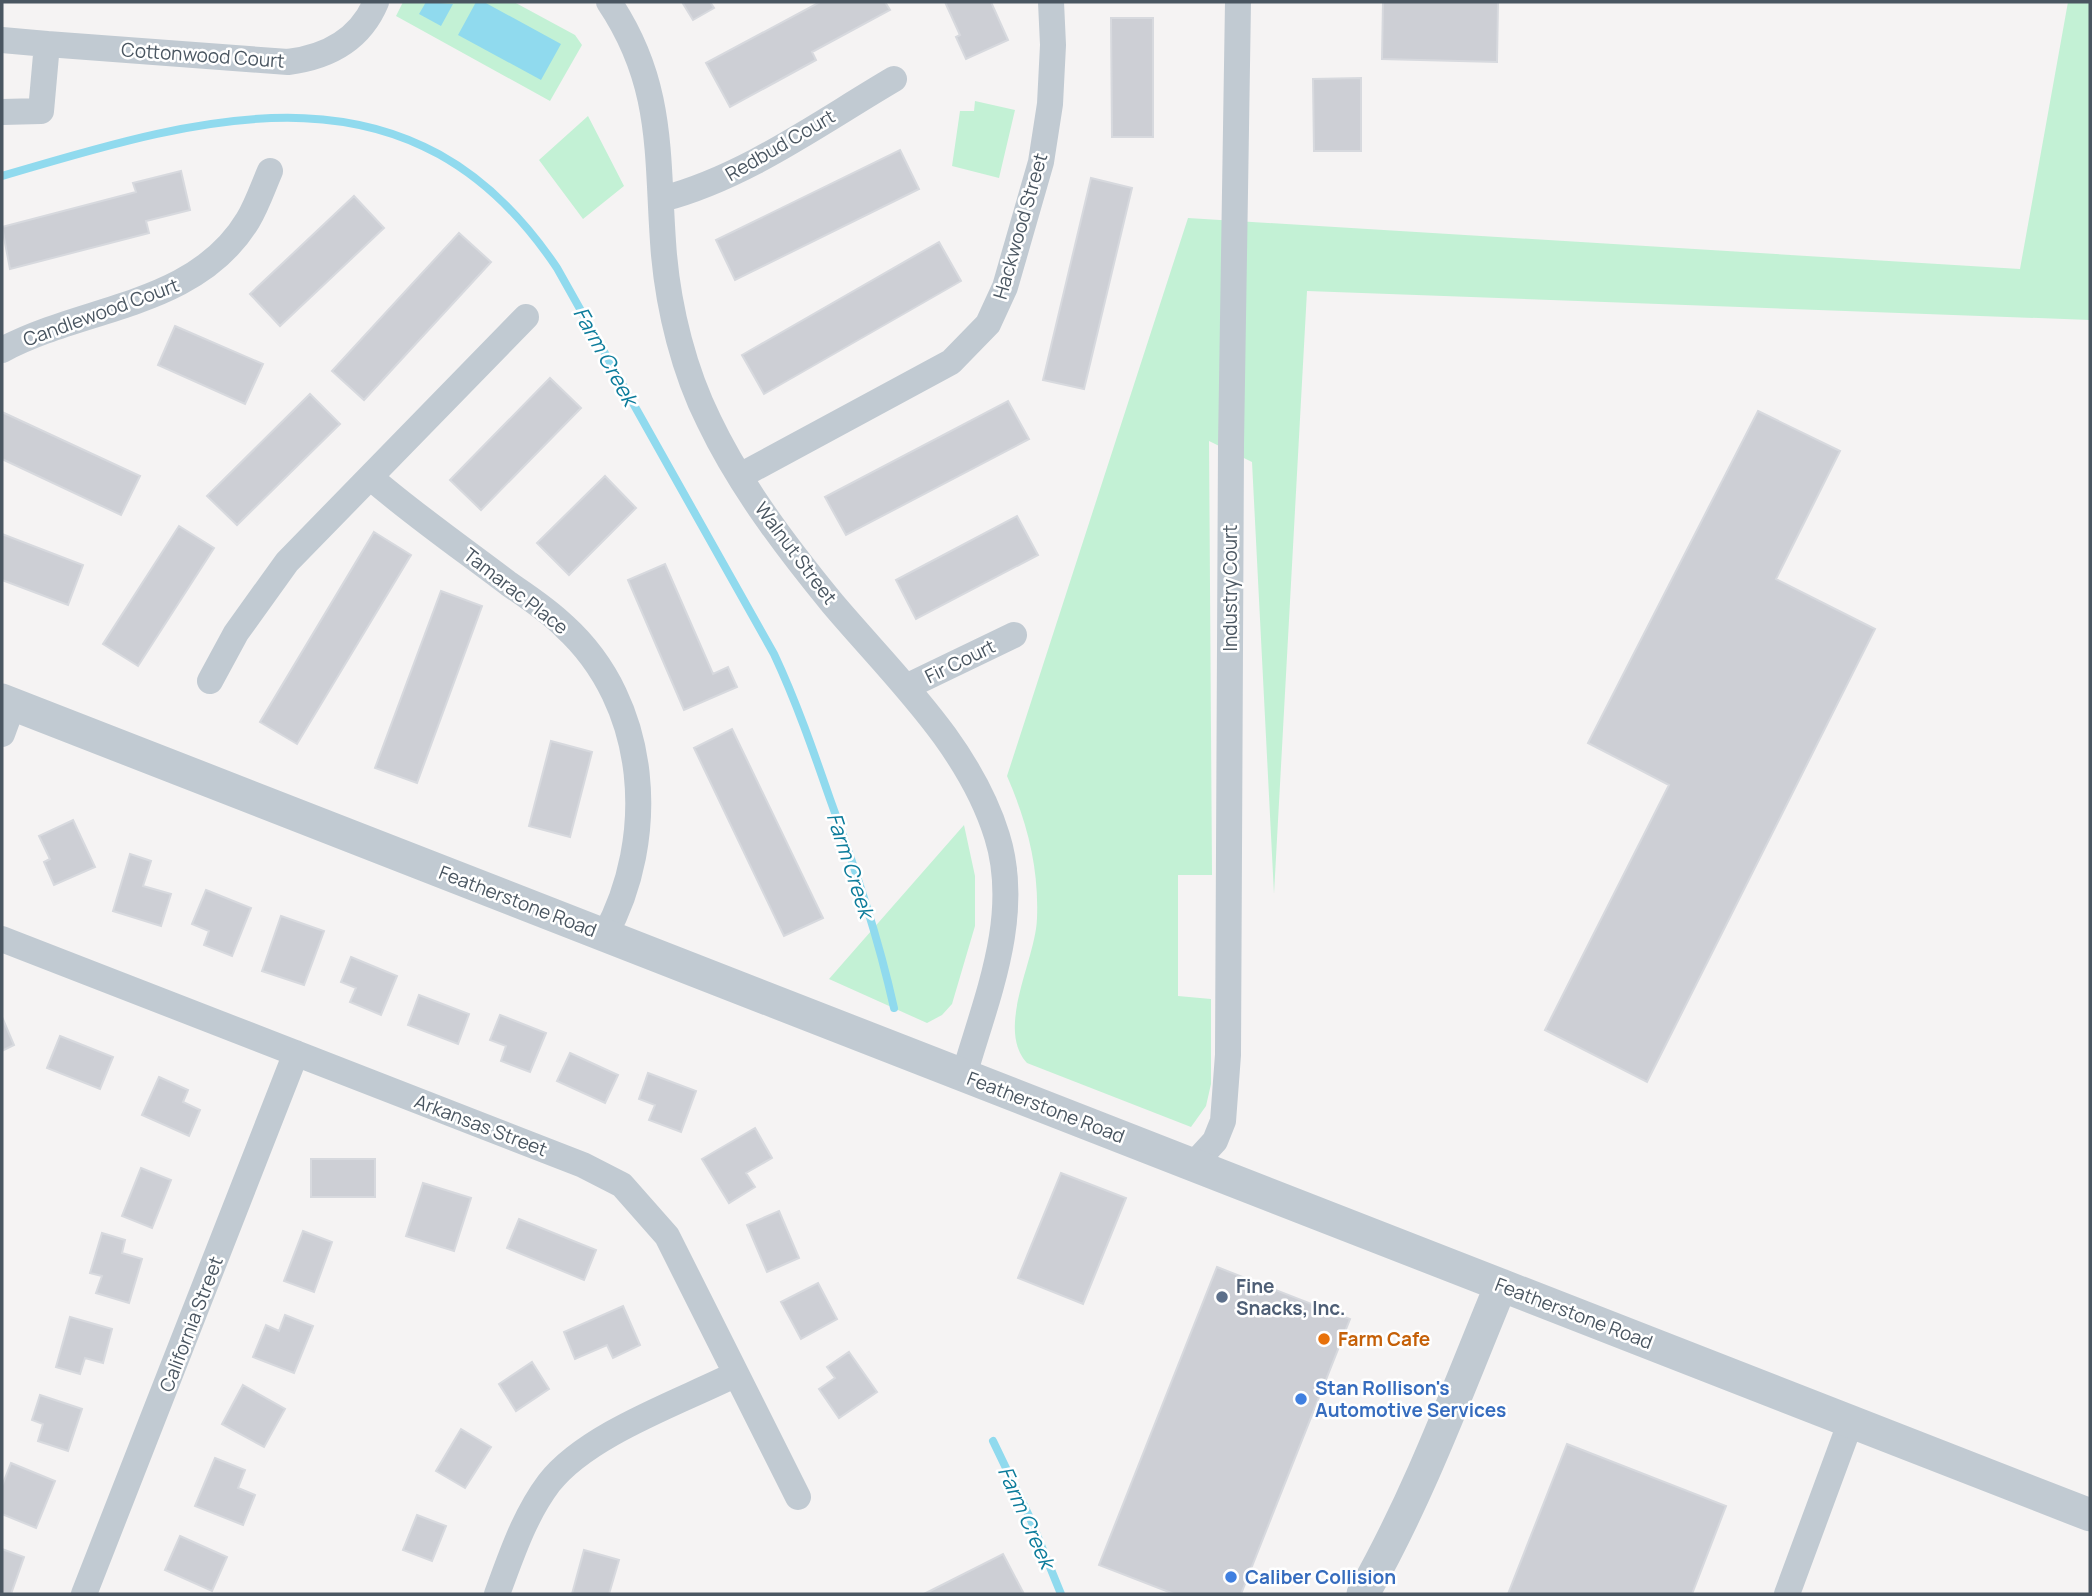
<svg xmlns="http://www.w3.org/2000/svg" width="2092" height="1596" font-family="Manrope,sans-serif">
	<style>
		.green { fill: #c3f1d5 }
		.water { fill: #90daee }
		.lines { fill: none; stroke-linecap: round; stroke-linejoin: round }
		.stream { stroke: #90daee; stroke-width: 8 }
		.building { fill: #cdcfd5; stroke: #d7d9de; stroke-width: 2 }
		.minor { stroke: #c1cad2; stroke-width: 26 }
		.tertiary { stroke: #c1cad2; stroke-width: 33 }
		.service-dot { fill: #5c6f8a; stroke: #fff; stroke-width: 2.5 }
		.food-dot { fill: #e8710a; stroke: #fff; stroke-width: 2.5 }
		.shop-dot { fill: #3f7fe0; stroke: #fff; stroke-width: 2.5 }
		.labels { text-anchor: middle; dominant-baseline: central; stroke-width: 5; stroke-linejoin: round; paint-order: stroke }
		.street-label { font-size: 19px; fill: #4a5661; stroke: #fff }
		.service-label { font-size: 19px; font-weight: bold; fill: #4e5e75; stroke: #fff; text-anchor: start }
		.food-label { font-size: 19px; font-weight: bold; fill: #c56008; stroke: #fff; text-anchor: start }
		.shop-label { font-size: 19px; font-weight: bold; fill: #366cbe; stroke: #fff; text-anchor: start }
		.water-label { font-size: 21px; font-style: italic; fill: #0c7c9b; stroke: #fff }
	</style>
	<rect width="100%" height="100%" fill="#f5f3f3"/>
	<path class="green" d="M 403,2 L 514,2 L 575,35 L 582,45 L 550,101 L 396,16 Z
		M 2068,2 L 2090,2 L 2090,320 L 1307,291 L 1274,894 L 1252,462 L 1209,441 L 1212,875 L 1178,875 L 1178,996 L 1211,999 L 1211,1084 L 1206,1106 L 1191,1127 L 1027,1063 C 995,1028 1036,960 1037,918 C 1039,867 1027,822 1007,776 L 1188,218 L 2020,269 Z
		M 975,101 L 1015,110 L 999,178 L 952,166 L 960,111 L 974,111 Z
		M 588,116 L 624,186 L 583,219 L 539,160 Z
		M 964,825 L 975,876 L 975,926 L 952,1004 L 942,1015 L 927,1023 L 829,979 Z"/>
	<path class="water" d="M 426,2 L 453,4 L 441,26 L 419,14 Z
		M 476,2 L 484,2 L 561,44 L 541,80 L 458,35 Z"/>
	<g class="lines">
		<path class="stream" d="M 2,176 C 210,114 413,53 557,268 L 774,654 C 796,701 813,750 830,799 C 855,868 878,936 894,1008
			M 993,1441 L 1030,1518 L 1061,1594"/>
	</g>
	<path class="building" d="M 682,2 L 710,2 L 714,8 L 693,20 Z
		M 820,2 L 885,2 L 890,10 L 812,52 L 816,60 L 730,107 L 706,63 Z
		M 945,2 L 991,2 L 1008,40 L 966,59 L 956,37 L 960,35 Z
		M 1383,2 L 1498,2 L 1497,62 L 1382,59 Z
		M 1111,18 L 1153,18 L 1153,137 L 1112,137 Z
		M 1361,78 L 1361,151 L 1314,151 L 1313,79 Z
		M 900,150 L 919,189 L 735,280 L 716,240 Z
		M 181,171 L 190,210 L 146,221 L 149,233 L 10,269 L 2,227 L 136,192 L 133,183 Z
		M 1091,178 L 1132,188 L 1084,389 L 1043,380 Z
		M 354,196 L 384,228 L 280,326 L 250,294 Z
		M 459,233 L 491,262 L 364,400 L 332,371 Z
		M 939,242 L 961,281 L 764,394 L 742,355 Z
		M 175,326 L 263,364 L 245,404 L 158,365 Z
		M 550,378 L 581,408 L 481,510 L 450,480 Z
		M 310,394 L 340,424 L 237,525 L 207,496 Z
		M 1008,401 L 1029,439 L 846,535 L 825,497 Z
		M 1758,411 L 1840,451 L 1776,579 L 1875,629 L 1647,1082 L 1545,1030 L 1669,785 L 1588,743 Z
		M 2,412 L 140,476 L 121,515 L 2,459 Z
		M 605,476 L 636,508 L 569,575 L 537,543 Z
		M 1017,516 L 1038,555 L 916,619 L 896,580 Z
		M 179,526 L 214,548 L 138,666 L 103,644 Z
		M 374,532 L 411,555 L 297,744 L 260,722 Z
		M 2,534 L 83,565 L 68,605 L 2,580 Z
		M 665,564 L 713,674 L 728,667 L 737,687 L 684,710 L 628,580 Z
		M 441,591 L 482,606 L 417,783 L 375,768 Z
		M 732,729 L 823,918 L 784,936 L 694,748 Z
		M 551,741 L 592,752 L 570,837 L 529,826 Z
		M 73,820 L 95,867 L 54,885 L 44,862 L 50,859 L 39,836 Z
		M 130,854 L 151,861 L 143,886 L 171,894 L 161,926 L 113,911 Z
		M 206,890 L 251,908 L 232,956 L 204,945 L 209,931 L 192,924 Z
		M 281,916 L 324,931 L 304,985 L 262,971 Z
		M 351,957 L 397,976 L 381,1015 L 350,1002 L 356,988 L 341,982 Z
		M 419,995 L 469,1014 L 458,1044 L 408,1025 Z
		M 500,1015 L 546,1033 L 530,1072 L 501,1061 L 506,1046 L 490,1040 Z
		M 2,1017 L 14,1045 L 2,1051 Z
		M 60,1036 L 113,1057 L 100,1089 L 47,1068 Z
		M 570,1053 L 618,1075 L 605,1103 L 557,1081 Z
		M 648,1073 L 696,1091 L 681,1132 L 649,1120 L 655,1105 L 639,1099 Z
		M 159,1077 L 188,1090 L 183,1102 L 200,1110 L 189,1136 L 142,1115 Z
		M 755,1128 L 772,1158 L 746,1173 L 755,1187 L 729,1203 L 702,1159 Z
		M 311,1159 L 375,1159 L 375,1197 L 311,1197 Z
		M 141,1168 L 171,1180 L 152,1228 L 122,1216 Z
		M 1061,1173 L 1126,1198 L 1083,1304 L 1018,1278 Z
		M 423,1183 L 471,1198 L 454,1251 L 406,1236 Z
		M 779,1211 L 799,1258 L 767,1272 L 747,1225 Z
		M 519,1219 L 596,1250 L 584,1280 L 507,1248 Z
		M 303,1231 L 332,1242 L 314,1292 L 284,1281 Z
		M 102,1233 L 125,1240 L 122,1253 L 142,1259 L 129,1303 L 96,1293 L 102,1276 L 90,1273 Z
		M 1217,1267 L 1350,1319 L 1241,1594 L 1174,1594 L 1099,1565 Z
		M 818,1283 L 837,1319 L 801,1339 L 781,1302 Z
		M 623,1306 L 640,1345 L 613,1358 L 607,1345 L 575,1359 L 564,1332 Z
		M 285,1315 L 313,1326 L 294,1373 L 253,1357 L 266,1325 L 279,1331 Z
		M 70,1317 L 112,1329 L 103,1363 L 85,1358 L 80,1374 L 56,1367 Z
		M 849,1352 L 877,1392 L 839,1418 L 819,1389 L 835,1378 L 827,1367 Z
		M 532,1362 L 549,1389 L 516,1411 L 499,1384 Z
		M 243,1385 L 285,1409 L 264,1447 L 222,1424 Z
		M 40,1395 L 82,1409 L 68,1451 L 38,1441 L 43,1424 L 32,1420 Z
		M 461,1429 L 491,1447 L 465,1488 L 436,1471 Z
		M 1567,1444 L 1726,1506 L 1692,1594 L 1508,1594 Z
		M 215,1458 L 245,1470 L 238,1488 L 255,1495 L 243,1525 L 195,1506 Z
		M 11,1463 L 55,1481 L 36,1528 L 2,1514 L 2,1486 Z
		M 417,1515 L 446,1526 L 432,1561 L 403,1550 Z
		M 180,1536 L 227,1557 L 212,1591 L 165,1570 Z
		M 2,1549 L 24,1557 L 11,1594 L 2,1594 Z
		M 584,1550 L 619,1560 L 609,1594 L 572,1594 Z
		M 1003,1554 L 1024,1594 L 924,1594 Z"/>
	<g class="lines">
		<path class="minor" d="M 609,2 C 666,87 656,159 664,255 C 669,310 684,371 709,421 C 740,486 787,548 833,604 C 893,675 969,745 997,836 C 1022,916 986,999 964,1075
			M 2,40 L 47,44 L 41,111 L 2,112
			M 47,44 L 288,62 C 328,57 360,40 376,2
			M 662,199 C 746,177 819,123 894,79
			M 2,350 C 83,306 196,307 248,220 C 257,205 263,187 270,171
			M 740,476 L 951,362 L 988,324 L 1005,287 L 1041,162 L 1050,104 L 1053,45 L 1051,2
			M 370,477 C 414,515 463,549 509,584 C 528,597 548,610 564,626 C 650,704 658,838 605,935
			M 210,681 L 236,633 L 287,562 L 526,317
			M 906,687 L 1014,635
			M 2,734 L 13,704
			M 2,939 L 583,1165 L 622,1185 L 667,1236 L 798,1497
			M 1193,1165 L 1215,1141 L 1223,1121 L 1228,1055 L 1231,445 L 1238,2
			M 84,1594 L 296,1053
			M 497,1594 C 511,1557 524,1516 549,1483 C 587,1434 680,1402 736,1374
			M 1787,1594 L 1851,1421"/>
		<path class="tertiary" d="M 2,700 L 2090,1515
			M 1363,1594 C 1419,1496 1458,1389 1501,1285"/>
	</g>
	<circle class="service-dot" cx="1222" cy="1297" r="7"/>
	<circle class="food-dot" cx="1324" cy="1339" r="7"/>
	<g class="shop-dot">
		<circle cx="1301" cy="1399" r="7"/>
		<circle cx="1231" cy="1577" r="7"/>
	</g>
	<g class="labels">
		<g class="street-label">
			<text transform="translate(203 55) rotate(4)">Cottonwood Court</text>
			<text transform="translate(780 145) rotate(-30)">Redbud Court</text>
			<text transform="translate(1020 226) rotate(-74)">Hackwood Street</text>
			<text transform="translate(101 312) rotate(-20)">Candlewood Court</text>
			<text transform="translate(796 553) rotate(53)">Walnut Street</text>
			<text transform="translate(1230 588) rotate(-90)">Industry Court</text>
			<text transform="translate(516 591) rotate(38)">Tamarac Place</text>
			<text transform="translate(960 661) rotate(-26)">Fir Court</text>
			<text transform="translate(518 901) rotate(21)">Featherstone Road</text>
			<text transform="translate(1046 1107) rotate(21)">Featherstone Road</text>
			<text transform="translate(481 1125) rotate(21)">Arkansas Street</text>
			<text transform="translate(1574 1313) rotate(21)">Featherstone Road</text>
			<text transform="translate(191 1324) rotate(-69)">California Street</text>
		</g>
		<g class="service-label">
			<text x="1236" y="1286">Fine<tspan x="1236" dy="22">Snacks, Inc.</tspan></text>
		</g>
		<g class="food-label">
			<text x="1338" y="1339">Farm Cafe</text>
		</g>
		<g class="shop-label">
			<text x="1315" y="1388">Stan Rollison's<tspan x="1315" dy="22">Automotive Services</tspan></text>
			<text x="1245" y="1577">Caliber Collision</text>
		</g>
		<g class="water-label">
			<text transform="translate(606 356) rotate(61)">Farm Creek</text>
			<text transform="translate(851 865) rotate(72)">Farm Creek</text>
			<text transform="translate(1027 1517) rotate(66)">Farm Creek</text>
		</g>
	</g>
	<rect width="2092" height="1596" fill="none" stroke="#4a5661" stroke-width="7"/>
</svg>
